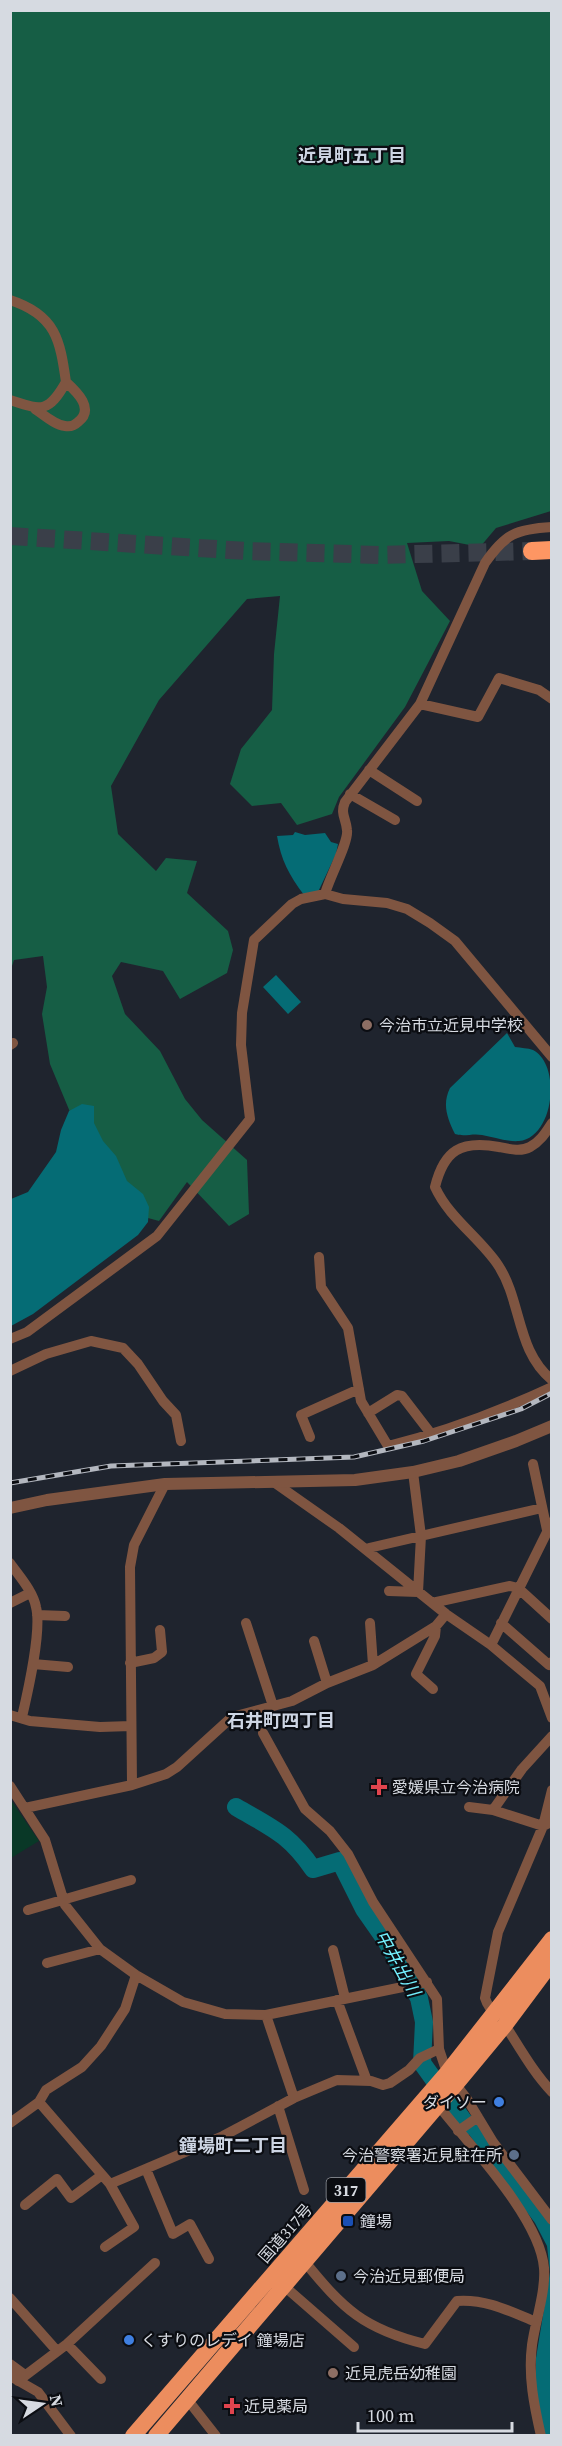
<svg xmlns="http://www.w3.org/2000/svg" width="562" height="2446" font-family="'Source Serif 4','Noto Sans JP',serif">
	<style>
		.green { fill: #093827 }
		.forest { fill: #165e45 }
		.water { fill: #056c75 }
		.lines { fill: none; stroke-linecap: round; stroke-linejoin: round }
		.river { stroke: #056c75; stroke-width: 18 }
		.motorway-tunnel { stroke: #3a3f49; stroke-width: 18; stroke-dasharray: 18 9; stroke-linecap: butt }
		.minor { stroke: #7f5541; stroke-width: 10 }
		.tertiary { stroke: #7f5541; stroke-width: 12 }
		.trunk { stroke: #ec8d5e; stroke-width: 16 }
		.motorway { stroke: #fe9663; stroke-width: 18 }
		.rail-casing { stroke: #b3b7bf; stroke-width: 5 }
		.rail { stroke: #0b0d12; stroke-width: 3; stroke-dasharray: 9; stroke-linecap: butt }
		.education-dot { fill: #8d6e63; stroke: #0b0d12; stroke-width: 2 }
		.health-dot { fill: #e0444e; stroke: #0b0d12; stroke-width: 2 }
		.shop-dot { fill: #3f7fe0; stroke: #0b0d12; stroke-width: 2 }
		.service-dot { fill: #5c6f8a; stroke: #0b0d12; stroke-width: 2 }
		.transit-dot { fill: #1a4fb4; stroke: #0b0d12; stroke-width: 2 }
		.labels { text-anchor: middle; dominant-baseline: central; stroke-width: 4.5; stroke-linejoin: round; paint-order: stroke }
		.shield { fill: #0b0d12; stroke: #999ca3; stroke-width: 1.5 }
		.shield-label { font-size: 15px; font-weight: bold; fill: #d6dae1 }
		.poi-label { font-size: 16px; fill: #d6dae1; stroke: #0b0d12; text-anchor: start }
		.street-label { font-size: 16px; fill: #d6dae1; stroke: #0b0d12 }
		.neighbourhood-label { font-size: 18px; font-weight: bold; fill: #cdd5e3; stroke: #0b0d12 }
		.water-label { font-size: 18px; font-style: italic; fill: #73effd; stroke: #0b0d12 }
	</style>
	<rect width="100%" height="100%" fill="#1f242e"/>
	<path class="green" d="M 11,1800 L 39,1841 L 11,1858 L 10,1800 Z"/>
	<path class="forest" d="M 11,11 L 551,11 L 551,511 L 496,528 L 480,547 L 449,541 L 407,543 L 422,591 L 450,621 L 405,707 L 339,797 L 332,814 L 297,825 L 281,803 L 252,806 L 230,784 L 241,749 L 272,710 L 274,654 L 280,596 L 247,599 L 159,700 L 111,786 L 118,834 L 156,871 L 166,858 L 197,861 L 187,893 L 228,931 L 233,950 L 227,973 L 180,999 L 163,971 L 121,962 L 112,976 L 125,1014 L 160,1051 L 185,1099 L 202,1120 L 247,1160 L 249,1214 L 229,1226 L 187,1182 L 159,1221 L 137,1215 L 75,1124 L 50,1064 L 42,1014 L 47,987 L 43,956 L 14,960 L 11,969 Z"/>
	<path class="water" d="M 295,832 L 305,835 L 325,833 L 331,842 L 338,844 L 336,854 L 318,892 L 304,895 C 289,875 281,860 277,836 L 293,835 Z
		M 276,975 L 301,1002 L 288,1014 L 263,987 Z
		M 507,1033 L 515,1047 C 521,1048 528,1048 533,1050 C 562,1065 554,1138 519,1141 C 507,1142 494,1137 482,1135 C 472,1133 465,1137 455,1134 C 447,1118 442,1104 450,1088 Z
		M 82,1104 L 94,1106 L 94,1123 L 103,1141 L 116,1156 L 127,1181 L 143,1194 L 149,1207 L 148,1222 L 138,1235 L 33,1314 L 11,1326 L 11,1199 L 28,1192 L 56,1152 L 61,1130 L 69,1111 Z
		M 460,2101 L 551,2224 L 550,2366 L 551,2435 L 544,2435 L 536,2388 L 536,2358 L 550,2272 L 547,2246 L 535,2223 L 450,2109 Z"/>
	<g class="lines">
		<path class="river" d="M 236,1807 C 272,1828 289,1834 313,1869 L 340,1861 L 364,1909 L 385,1939 L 419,1998 L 424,2022 L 422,2063 L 467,2126"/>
		<path class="motorway-tunnel" d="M 10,536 L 247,551 L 381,555 L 532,551"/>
		<path class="minor" d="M 10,300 C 56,315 60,340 66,382 C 48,414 41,410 10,400
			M 35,409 C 44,415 55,425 65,426 C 70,427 75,425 78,422 C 95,409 77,392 66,382
			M 420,704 L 478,717 L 499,678 L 539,690 L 552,699
			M 369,770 L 417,801
			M 350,794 L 395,820
			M 325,894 C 329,878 349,842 347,830 C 346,818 340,814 345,802 L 420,704 L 485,563 C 505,534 516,529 552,527
			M 10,1045 L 13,1043
			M 552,1123 C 546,1132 541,1141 530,1147 C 521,1152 509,1149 499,1147 C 461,1140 444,1150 435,1187 C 449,1218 480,1238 498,1265 C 522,1301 516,1351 552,1380
			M 319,1257 L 321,1287 L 348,1328 L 361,1401 L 388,1446 C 445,1432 498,1412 552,1387
			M 10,1339 L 27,1332 L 157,1236 L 250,1119 L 241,1045 L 242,1013 L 254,940 L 292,904 L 301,899 L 325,894 L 343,899 L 387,903 L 407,909 L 430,923 L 455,941 L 552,1057
			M 10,1371 L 46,1354 L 91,1341 L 123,1348 L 138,1364 L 163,1401 L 176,1415 L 181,1441
			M 368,1413 L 397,1395 L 402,1396 L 432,1435
			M 310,1437 L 301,1415 L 359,1389
			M 533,1464 L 547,1530
			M 275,1483 L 339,1528 L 446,1614 L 491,1645 L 540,1686 L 552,1718
			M 369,1548 L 542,1508
			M 10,1563 C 19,1576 33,1591 36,1607 C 42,1631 28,1691 22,1717
			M 389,1591 L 418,1592 L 421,1536 L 413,1472
			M 10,1603 L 30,1593
			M 432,1603 L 510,1586 L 518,1588 L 552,1619
			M 37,1615 L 65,1616
			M 246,1623 L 273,1706
			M 370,1623 L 373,1665
			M 501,1623 L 549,1665 L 552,1662
			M 314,1641 L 327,1683
			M 491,1645 L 552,1522
			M 130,1663 L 154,1658 L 162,1652 L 160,1630
			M 33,1664 L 68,1667
			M 433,1689 L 416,1674 L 435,1636 L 436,1626
			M 10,1715 L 30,1721 L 100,1727 L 131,1726
			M 263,1733 L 305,1809 L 330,1831 L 348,1854 L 373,1902 L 437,1999 L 439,2049 L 447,2073 L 467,2099 L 493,2142 L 552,2220
			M 132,1785 L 130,1567 L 134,1545 L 165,1484
			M 10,1786 L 45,1840 L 65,1905 L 100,1949 L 136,1975 L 183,2002 L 225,2014 L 266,2015 L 427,1982
			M 552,1790 L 543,1826 L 498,1932 L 485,1998 C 488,2009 498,2016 505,2025 C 520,2048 533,2072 552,2092
			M 469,1807 L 493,1810
			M 25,1808 L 132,1785 L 166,1774 L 177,1767 L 232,1717 L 292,1701 L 327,1683 L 373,1665 L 436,1626 L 446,1614
			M 549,1823 L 543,1826 L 493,1810 L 522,1769 L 552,1736
			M 28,1910 L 131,1880
			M 333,1950 L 345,1998
			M 47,1963 L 100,1949
			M 337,2000 L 367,2081
			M 266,2015 L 294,2098
			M 39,2102 L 110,2184 L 134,2227 L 105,2247
			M 438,2105 C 470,2146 540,2218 544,2268 C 546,2291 535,2322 532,2345 C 528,2376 534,2405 541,2436
			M 278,2106 L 304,2190
			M 10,2123 L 39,2102 L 46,2090 L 82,2067 L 101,2046 L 125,2009 L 136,1975
			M 458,2131 L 478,2117
			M 146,2169 L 173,2234 L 190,2224 L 209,2259
			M 110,2184 L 223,2136 L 294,2098 L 337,2080 L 371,2081 L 383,2085 L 390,2083 L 409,2070 L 420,2058 L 439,2049
			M 25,2205 L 57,2179 L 71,2198 L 102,2175
			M 305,2262 C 343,2309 364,2329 425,2344 L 457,2301 C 487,2299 509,2311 536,2322
			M 284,2286 L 354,2347
			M 10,2298 L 57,2351
			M 67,2344 L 101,2379
			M 10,2364 L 25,2375
			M 10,2376 L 38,2392 L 71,2436
			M 18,2381 L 67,2344 L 155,2263
			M 187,2399 L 216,2436"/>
		<path class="tertiary" d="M 10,1508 L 47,1500 L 165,1484 L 355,1480 L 413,1472 L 459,1461 L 516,1441 L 552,1426"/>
		<path class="trunk" d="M 133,2436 L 447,2073 L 552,1939
			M 156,2436 L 456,2084 L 505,2025 L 552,1962"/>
		<path class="motorway" d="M 532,551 L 552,550"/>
		<g class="rail-casing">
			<path id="rail" d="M 10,1483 L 111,1466 L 354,1457 L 424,1441 L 521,1409 L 552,1393"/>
		</g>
		<use href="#rail" class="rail"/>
	</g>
	<g class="education-dot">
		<circle cx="367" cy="1025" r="6"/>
		<circle cx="333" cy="2373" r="6"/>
	</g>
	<g class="health-dot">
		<path d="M376 1778h6v6h6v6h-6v6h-6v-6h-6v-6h6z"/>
		<path d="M229 2397h6v6h6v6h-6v6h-6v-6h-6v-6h6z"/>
	</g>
	<g class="shop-dot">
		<circle cx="499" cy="2102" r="6"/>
		<circle cx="129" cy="2340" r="6"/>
	</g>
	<g class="service-dot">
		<circle cx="514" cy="2155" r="6"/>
		<circle cx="341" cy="2276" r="6"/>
	</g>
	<rect class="transit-dot" x="342" y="2215" width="12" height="12" rx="3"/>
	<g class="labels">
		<rect class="shield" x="326.5" y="2178" width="39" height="24" rx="4.5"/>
		<g class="shield-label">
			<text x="346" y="2190">317</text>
		</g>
		<g class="poi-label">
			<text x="379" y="1025">今治市立近見中学校</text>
			<text x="392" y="1787">愛媛県立今治病院</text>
			<text x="487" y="2102" text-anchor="end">ダイソー</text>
			<text x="502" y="2155" text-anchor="end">今治警察署近見駐在所</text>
			<text x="360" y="2221">鐘場</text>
			<text x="353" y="2276">今治近見郵便局</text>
			<text x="141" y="2340">くすりのレデイ 鐘場店</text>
			<text x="345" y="2373">近見虎岳幼稚園</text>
			<text x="244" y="2406">近見薬局</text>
		</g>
		<g class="street-label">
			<text transform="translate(285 2233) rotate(-49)">国道317号</text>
		</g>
		<g class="neighbourhood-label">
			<text x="352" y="155">近見町五丁目</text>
			<text x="281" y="1720">石井町四丁目</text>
			<text x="233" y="2145">鐘場町二丁目</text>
		</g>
		<g class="water-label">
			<text transform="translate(398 1963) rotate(61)">中井出川</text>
		</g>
	</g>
	<rect width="562" height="2446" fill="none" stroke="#d6dae1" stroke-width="24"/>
	<g transform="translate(42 2404) rotate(77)" stroke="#0b0d12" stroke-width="4.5" paint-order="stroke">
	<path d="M0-4.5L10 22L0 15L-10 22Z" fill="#d6dae1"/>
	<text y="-9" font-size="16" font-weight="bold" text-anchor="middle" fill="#d6dae1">N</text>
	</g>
	<path d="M358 2422v9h154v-9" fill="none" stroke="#d6dae1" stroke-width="3"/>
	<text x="367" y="2422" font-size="18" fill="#d6dae1" stroke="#0b0d12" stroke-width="4.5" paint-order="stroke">100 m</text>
</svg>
